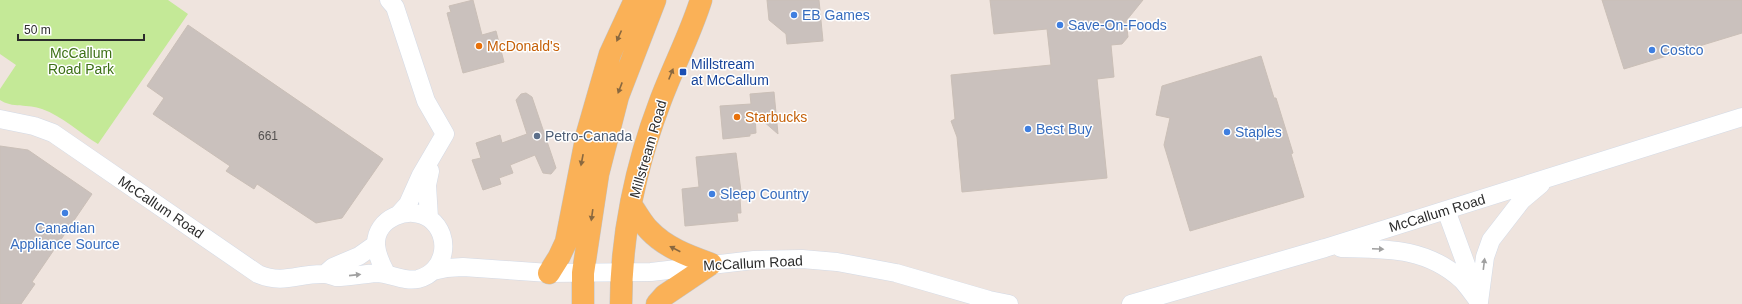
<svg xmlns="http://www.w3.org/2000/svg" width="1742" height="304" font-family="Helvetica,sans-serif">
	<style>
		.green { fill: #c4e997 }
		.building { fill: #cac1bd; stroke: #cabfb7 }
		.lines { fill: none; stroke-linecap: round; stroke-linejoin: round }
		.minor-casing { stroke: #d3dae6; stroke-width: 19 }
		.major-casing { stroke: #c4c4c4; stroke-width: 23 }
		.minor { stroke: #fff; stroke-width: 18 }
		.major { stroke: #fab157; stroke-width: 22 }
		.oneway { fill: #89683f }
		.oneway2 { fill: #a0a0a0 }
		.shop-dot { fill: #3f7fe0; stroke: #fff; stroke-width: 1.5 }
		.food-dot { fill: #e8710a; stroke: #fff; stroke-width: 1.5 }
		.transit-dot { fill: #1a4fb4; stroke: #fff; stroke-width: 1.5 }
		.service-dot { fill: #5c6f8a; stroke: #fff; stroke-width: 1.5 }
		.labels { text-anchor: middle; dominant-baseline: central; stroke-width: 3; stroke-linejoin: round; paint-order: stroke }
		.number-label { font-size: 12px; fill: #545150 }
		.shop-label { font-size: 14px; fill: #366cbe; stroke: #fff; text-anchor: start }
		.food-label { font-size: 14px; fill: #c56008; stroke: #fff; text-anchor: start }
		.park-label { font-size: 14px; fill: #3c7015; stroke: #fff }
		.transit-label { font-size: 14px; fill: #164399; stroke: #fff; text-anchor: start }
		.service-label { font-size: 14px; fill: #4e5e75; stroke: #fff; text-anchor: start }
		.street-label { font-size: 14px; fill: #2c2c2c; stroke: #fff }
	</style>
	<rect width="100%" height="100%" fill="#efe4de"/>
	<path class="green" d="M 0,0 L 168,0 L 188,14 L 98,144 C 80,133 62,116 42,109 C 29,104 11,108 0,100 L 0,89 L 16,65 L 0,54 Z"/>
	<path class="building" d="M 473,0 L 482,35 L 496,31 L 504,62 L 463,73 L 447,13 L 451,12 L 449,6 Z
		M 767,0 L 819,0 L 823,41 L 787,44 L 786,34 L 769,20 Z
		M 990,0 L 1143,0 L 1126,21 L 1128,37 L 1122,44 L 1111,45 L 1114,77 L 1097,79 L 1107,178 L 962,192 L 957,137 L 951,121 L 955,119 L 951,75 L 1051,65 L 1047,29 L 994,34 Z
		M 1602,0 L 1742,0 L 1742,33 L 1624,69 Z
		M 188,25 L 383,159 L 342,218 L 316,223 L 257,184 L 254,189 L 226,171 L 230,166 L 153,114 L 164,98 L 147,86 Z
		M 1261,56 L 1274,98 L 1276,98 L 1293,153 L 1291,154 L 1304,197 L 1190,231 L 1164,145 L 1170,118 L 1156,115 L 1162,86 Z
		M 774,92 L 778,134 L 755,114 L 756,133 L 750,134 L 750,136 L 723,139 L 720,106 L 751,104 L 750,94 Z
		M 526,93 L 532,97 L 556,168 L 551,174 L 543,173 L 535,155 L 510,165 L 513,173 L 499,178 L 501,184 L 483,190 L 472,160 L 481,158 L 476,143 L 500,135 L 502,143 L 527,134 L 516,100 L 521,94 Z
		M 0,146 L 28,150 L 92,194 L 32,282 L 35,284 L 21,304 L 0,304 Z
		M 736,153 L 742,199 L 740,199 L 741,213 L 737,213 L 738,221 L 685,226 L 682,189 L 699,187 L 696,157 Z"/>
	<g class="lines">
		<g class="minor-casing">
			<path id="minor" d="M 389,0 L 395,7 L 426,101 L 445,134 L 421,175 L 408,204 L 399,214
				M 0,119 L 34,126 L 53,133 L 258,274 C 284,285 299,273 324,274 C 328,274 332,276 336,277 C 349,277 363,274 376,273 C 390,273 404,282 418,279 C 446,272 452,236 430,219 C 410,204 375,218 376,245 C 377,256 381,264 386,273
				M 1446,210 L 1476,292
				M 429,218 L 427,185 L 430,171
				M 1341,248 C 1386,249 1426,247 1462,280 C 1468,287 1474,295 1479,302
				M 433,271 L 447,268 L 463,267 L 549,273 L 651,272 L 754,260 L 802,259 L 837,262 L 896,273 L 989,300 L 1009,304
				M 325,274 L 333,267 L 359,256 L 376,244
				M 1479,302 L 1485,257 L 1491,240 L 1522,200 L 1541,184
				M 1131,304 L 1325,248 L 1742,117"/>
		</g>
		<g class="major-casing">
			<path id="major" d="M 631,205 C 637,213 642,223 649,230 C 666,248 689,256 711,264
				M 549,273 L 559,257 L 566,242 L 587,134 L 610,54 L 635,0
				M 583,304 L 583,273 L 598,174 L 618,96 L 655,0
				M 621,304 C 621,236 636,165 660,102 C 673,67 690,35 701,0
				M 657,304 L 665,295 L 711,264"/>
		</g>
		<use href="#minor" class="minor"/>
		<use href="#major" class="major"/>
	</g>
	<defs><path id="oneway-solid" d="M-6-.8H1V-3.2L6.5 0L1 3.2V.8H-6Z"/></defs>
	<g class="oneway">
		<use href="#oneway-solid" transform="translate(619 36) rotate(114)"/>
		<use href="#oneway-solid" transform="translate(671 74) rotate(-68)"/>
		<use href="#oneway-solid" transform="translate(620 88) rotate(111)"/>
		<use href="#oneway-solid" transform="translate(582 160) rotate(101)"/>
		<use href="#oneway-solid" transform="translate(592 215) rotate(98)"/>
		<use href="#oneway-solid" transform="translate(675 249) rotate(-153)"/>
	</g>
	<g class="oneway2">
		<use href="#oneway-solid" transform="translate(1378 249) rotate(2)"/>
		<use href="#oneway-solid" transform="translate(1484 264) rotate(-83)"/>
		<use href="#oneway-solid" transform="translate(355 275) rotate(-6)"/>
	</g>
	<g class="shop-dot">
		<circle cx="794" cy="15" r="4"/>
		<circle cx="1060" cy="25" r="4"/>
		<circle cx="1652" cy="50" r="4"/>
		<circle cx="1028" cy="129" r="4"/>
		<circle cx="1227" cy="132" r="4"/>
		<circle cx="712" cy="194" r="4"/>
		<circle cx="65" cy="213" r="4"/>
	</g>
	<g class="food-dot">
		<circle cx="479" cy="46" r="4"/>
		<circle cx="737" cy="117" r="4"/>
	</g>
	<rect class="transit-dot" x="679" y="68" width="8" height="8" rx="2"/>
	<circle class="service-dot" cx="537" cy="136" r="4"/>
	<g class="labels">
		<g class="number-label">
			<text x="268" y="136">661</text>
		</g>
		<g class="shop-label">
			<text x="802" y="15">EB Games</text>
			<text x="1068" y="25">Save-On-Foods</text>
			<text x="1660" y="50">Costco</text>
			<text x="1036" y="129">Best Buy</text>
			<text x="1235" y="132">Staples</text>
			<text x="720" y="194">Sleep Country</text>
			<text x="65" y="228" text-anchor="middle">Canadian<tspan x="65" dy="16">Appliance Source</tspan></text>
		</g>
		<g class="food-label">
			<text x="487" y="46">McDonald's</text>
			<text x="745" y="117">Starbucks</text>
		</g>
		<g class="park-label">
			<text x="81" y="53">McCallum<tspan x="81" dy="16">Road Park</tspan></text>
		</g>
		<g class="transit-label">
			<text x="691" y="64">Millstream<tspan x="691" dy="16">at McCallum</tspan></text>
		</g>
		<g class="service-label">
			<text x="545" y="136">Petro-Canada</text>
		</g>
		<g class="street-label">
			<text transform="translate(648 149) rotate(-74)">Millstream Road</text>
			<text transform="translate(161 207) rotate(34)">McCallum Road</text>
			<text transform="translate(1437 213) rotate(-17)">McCallum Road</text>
			<text transform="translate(753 263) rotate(-3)">McCallum Road</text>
		</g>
	</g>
	<path d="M18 34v6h126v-6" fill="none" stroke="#2c2c2c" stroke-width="2"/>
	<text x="24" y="34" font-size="12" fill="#2c2c2c" stroke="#ffffff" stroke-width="3" paint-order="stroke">50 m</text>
</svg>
